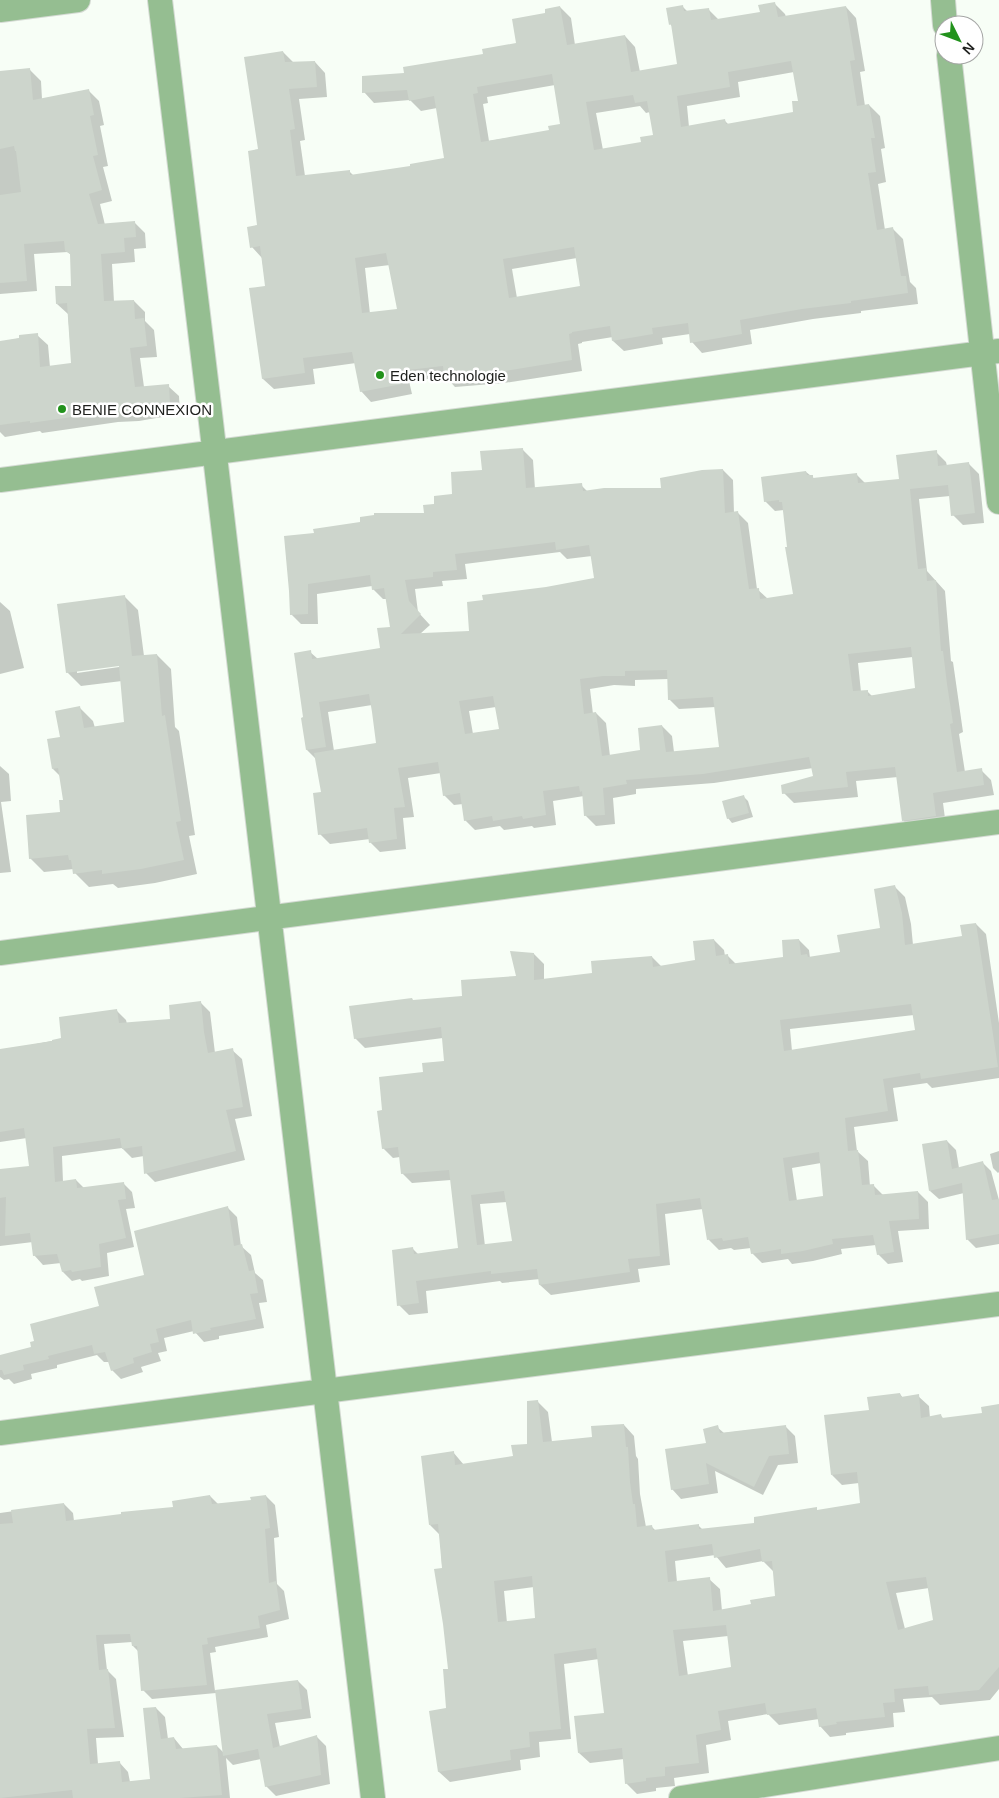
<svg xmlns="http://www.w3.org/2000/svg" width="999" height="1798" font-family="Arial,sans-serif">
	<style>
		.shadow { fill: #0003; fill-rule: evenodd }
		.building { fill: #cdd5cc; fill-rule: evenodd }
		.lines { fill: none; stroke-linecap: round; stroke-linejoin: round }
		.minor-casing { stroke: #d4dad3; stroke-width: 26 }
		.minor { stroke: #95be91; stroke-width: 24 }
		.poi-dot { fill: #22921c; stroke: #fff; stroke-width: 2 }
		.labels { text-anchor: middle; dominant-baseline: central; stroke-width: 5; stroke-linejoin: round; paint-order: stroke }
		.poi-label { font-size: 15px; fill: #1e201d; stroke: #fff; text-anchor: start }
	</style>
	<rect width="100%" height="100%" fill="#f7fef6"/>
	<path class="shadow" d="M 775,4 L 785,14 L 786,17 L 846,7 L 856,18 L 865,71 L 860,72 L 865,106 L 869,105 L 880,116 L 885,148 L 881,149 L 886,182 L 878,184 L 885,230 L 893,229 L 903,239 L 910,282 L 916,288 L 918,304 L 861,311 L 861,313 L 813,319 L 750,330 L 752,344 L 702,353 L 692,342 L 690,334 L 662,338 L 663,344 L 624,351 L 613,341 L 613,337 L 582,342 L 582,343 L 578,344 L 582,371 L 504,383 L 455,387 L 446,377 L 409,381 L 412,394 L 371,402 L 361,391 L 356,363 L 313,369 L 315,384 L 274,389 L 263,379 L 266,287 L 262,258 L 252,247 L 259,226 L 260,150 L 283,52 L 294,63 L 315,62 L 325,73 L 327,97 L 299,99 L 305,140 L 300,141 L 305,176 L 349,171 L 354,176 L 412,167 L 445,159 L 437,108 L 421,111 L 410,100 L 374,103 L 364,92 L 406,74 L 484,55 L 517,44 L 547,14 L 560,7 L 571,18 L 575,45 L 625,36 L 635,47 L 640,72 L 679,65 L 673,27 L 670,24 L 682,6 L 688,12 L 708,9 L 719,20 L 761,13 ZM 794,72 L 799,102 L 794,113 L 729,125 L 725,121 L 689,127 L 687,106 L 740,97 L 738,82 ZM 555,85 L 562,125 L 551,131 L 489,141 L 483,104 L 488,103 L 487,97 ZM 640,106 L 646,113 L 650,112 L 654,136 L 642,143 L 603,150 L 596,113 ZM 577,258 L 582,287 L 517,298 L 512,269 ZM 390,265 L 399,310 L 370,314 L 365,268 Z
		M 30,70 L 41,81 L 42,99 L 88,90 L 99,101 L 104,125 L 100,126 L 108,166 L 103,167 L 112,201 L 100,204 L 105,225 L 134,222 L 145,233 L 146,248 L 134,249 L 135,262 L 112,264 L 114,302 L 134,301 L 145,312 L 145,321 L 154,330 L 157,357 L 140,358 L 144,387 L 168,386 L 179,396 L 180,414 L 139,421 L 118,422 L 42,433 L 40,431 L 5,437 L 0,432 L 0,342 L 37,335 L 48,345 L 50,367 L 72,364 L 68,314 L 57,304 L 72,287 L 71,255 L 68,252 L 34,254 L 37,291 L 0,294 L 0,87 Z
		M 523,450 L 533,460 L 535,489 L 581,485 L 588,492 L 663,489 L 723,470 L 733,480 L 734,513 L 738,513 L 748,523 L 757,589 L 768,599 L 795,595 L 784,510 L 775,511 L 765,501 L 806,472 L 815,479 L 856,474 L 866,484 L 900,480 L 936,452 L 946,462 L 947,466 L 969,464 L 979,474 L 984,523 L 963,525 L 953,515 L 950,496 L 919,499 L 927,571 L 945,591 L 951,661 L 953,662 L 963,732 L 959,734 L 965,772 L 981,770 L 991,780 L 994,795 L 943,803 L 946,826 L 913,830 L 903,820 L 898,777 L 856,781 L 858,797 L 794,803 L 784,793 L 815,777 L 813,768 L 714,783 L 636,789 L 636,794 L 613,798 L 615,824 L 596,826 L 586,816 L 584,796 L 553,801 L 556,825 L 534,828 L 532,826 L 504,830 L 500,826 L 475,830 L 465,820 L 463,804 L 454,805 L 444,795 L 441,773 L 408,778 L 414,817 L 403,818 L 406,849 L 380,852 L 370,842 L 370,839 L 330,844 L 320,834 L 322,793 L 317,760 L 307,750 L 310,652 L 318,659 L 381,650 L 391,629 L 387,599 L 383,599 L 373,589 L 372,586 L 317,594 L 318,624 L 301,624 L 291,614 L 315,534 L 425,514 L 436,505 L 454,495 L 483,471 ZM 560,552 L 567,559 L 592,556 L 596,579 L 546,588 L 471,632 L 420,634 L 430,625 L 418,612 L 415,589 L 443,586 L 442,581 L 467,579 L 465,564 ZM 913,657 L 917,689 L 872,696 L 867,691 L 861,692 L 858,663 ZM 669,679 L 669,699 L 679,709 L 716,707 L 720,748 L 674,752 L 672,736 L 662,726 L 642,751 L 610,756 L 606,723 L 596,713 L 593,714 L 590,689 L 614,685 L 635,686 L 635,680 ZM 372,705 L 377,744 L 334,751 L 328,712 ZM 496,707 L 500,730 L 473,734 L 469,711 Z
		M 124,596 L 138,610 L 144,656 L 157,655 L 171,669 L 175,727 L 179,731 L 195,835 L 189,836 L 197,874 L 155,883 L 118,888 L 113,884 L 89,887 L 75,873 L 74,869 L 44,872 L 30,858 L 62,813 L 65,801 L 61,777 L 53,769 L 61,738 L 79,707 L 93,721 L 95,728 L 125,723 L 122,681 L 81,686 L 67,672 ZM 125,664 L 126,666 L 77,673 L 77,670 Z
		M 0,602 L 10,611 L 24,668 L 0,674 Z
		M 0,766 L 9,774 L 11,801 L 1,802 L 11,872 L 0,873 Z
		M 743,796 L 748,801 L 753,817 L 732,823 L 728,818 Z
		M 895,887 L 905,897 L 911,924 L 913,945 L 964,937 L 976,924 L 986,934 L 999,1023 L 999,1078 L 932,1088 L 927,1083 L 893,1088 L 898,1121 L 854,1127 L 857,1151 L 868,1161 L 870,1186 L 873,1185 L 883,1195 L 918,1192 L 928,1202 L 929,1229 L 898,1231 L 903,1262 L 888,1264 L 878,1254 L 876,1245 L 841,1249 L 842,1254 L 813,1261 L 792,1264 L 788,1259 L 762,1263 L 752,1253 L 751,1248 L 734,1250 L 731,1248 L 719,1250 L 709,1240 L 703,1209 L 665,1214 L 670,1265 L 638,1269 L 640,1282 L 551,1295 L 540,1285 L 540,1279 L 502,1283 L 500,1281 L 426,1291 L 428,1313 L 409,1315 L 399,1305 L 412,1248 L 419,1255 L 460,1249 L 451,1180 L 412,1183 L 402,1173 L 400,1157 L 393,1158 L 383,1148 L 384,1111 L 424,1073 L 445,1062 L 443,1038 L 365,1048 L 355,1038 L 414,1001 L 463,997 L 517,977 L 534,954 L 544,964 L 544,980 L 594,974 L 652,957 L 662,967 L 697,961 L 714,940 L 724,950 L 725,956 L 727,955 L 736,964 L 784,958 L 799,940 L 809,950 L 810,958 L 841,953 L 882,929 ZM 914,1015 L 916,1031 L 792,1051 L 790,1029 ZM 821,1163 L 825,1197 L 797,1201 L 792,1168 ZM 507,1202 L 514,1243 L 485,1246 L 480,1204 Z
		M 201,1003 L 210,1012 L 215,1053 L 232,1050 L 242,1059 L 252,1116 L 235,1119 L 245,1160 L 155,1182 L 146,1173 L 144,1156 L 132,1158 L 122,1148 L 62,1156 L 63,1182 L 76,1180 L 85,1189 L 123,1183 L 132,1192 L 135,1208 L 126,1209 L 134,1247 L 107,1253 L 109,1276 L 82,1281 L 80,1279 L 72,1281 L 63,1272 L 61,1263 L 43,1265 L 34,1255 L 33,1242 L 0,1246 L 0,1170 L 30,1167 L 27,1138 L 0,1142 L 0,1051 L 62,1039 L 117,1011 L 126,1020 L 127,1024 L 171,1020 Z
		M 947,1141 L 956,1150 L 959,1168 L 982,1162 L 991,1171 L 999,1200 L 999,1244 L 976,1248 L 967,1239 L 964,1193 L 939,1199 L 930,1191 Z
		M 999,1151 L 999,1172 L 998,1173 L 993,1168 L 990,1154 Z
		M 228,1208 L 237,1217 L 241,1246 L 251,1255 L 255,1273 L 263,1280 L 267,1302 L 259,1303 L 264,1328 L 219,1336 L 219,1339 L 204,1342 L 194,1331 L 164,1338 L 167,1351 L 158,1353 L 161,1361 L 141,1367 L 143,1372 L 121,1379 L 112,1370 L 109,1362 L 104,1362 L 97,1355 L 57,1365 L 57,1368 L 31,1374 L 32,1379 L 14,1384 L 9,1379 L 4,1380 L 0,1377 L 0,1357 L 33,1348 L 101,1307 L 145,1276 Z
		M 900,1394 L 903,1398 L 918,1396 L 929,1406 L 930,1418 L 941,1416 L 944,1419 L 984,1414 L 999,1405 L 999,1689 L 990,1700 L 940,1705 L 932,1697 L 903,1699 L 905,1712 L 893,1713 L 894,1727 L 846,1733 L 846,1735 L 830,1737 L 820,1726 L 819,1719 L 779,1725 L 768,1714 L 728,1721 L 731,1740 L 706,1745 L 709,1773 L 674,1778 L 675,1786 L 656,1788 L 656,1791 L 637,1794 L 626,1783 L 624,1759 L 590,1763 L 579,1753 L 605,1714 L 599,1659 L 564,1664 L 571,1739 L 539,1742 L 540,1757 L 520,1760 L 521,1770 L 450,1782 L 439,1772 L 431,1712 L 448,1709 L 449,1670 L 440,1535 L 430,1525 L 453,1452 L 464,1465 L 514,1458 L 529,1445 L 537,1401 L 548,1412 L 552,1442 L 594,1438 L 624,1425 L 634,1436 L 636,1456 L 638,1459 L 640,1494 L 646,1527 L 652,1527 L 656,1531 L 698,1525 L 703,1530 L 755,1524 L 816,1509 L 818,1511 L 861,1504 L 859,1483 L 842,1485 L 832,1475 L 870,1411 ZM 715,1555 L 726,1568 L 763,1561 L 774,1572 L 776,1597 L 753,1606 L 722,1611 L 720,1589 L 709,1579 L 677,1582 L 675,1561 ZM 534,1587 L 536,1620 L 507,1623 L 504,1591 ZM 929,1588 L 934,1621 L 905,1629 L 896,1593 ZM 728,1636 L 733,1668 L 688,1676 L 683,1641 Z
		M 785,1426 L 795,1436 L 798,1463 L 778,1465 L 763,1495 L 715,1471 L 718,1493 L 681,1499 L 672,1489 L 708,1444 L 717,1427 L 724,1433 Z
		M 210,1496 L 218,1504 L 252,1501 L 266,1496 L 275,1505 L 279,1537 L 274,1538 L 277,1584 L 284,1591 L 289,1619 L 266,1625 L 268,1637 L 215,1647 L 216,1652 L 210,1653 L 215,1691 L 298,1681 L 307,1690 L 311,1718 L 275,1723 L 280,1747 L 317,1737 L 326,1746 L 330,1784 L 276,1796 L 266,1786 L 261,1759 L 233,1765 L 226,1758 L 230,1798 L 0,1798 L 0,1513 L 64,1504 L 73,1513 L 74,1521 L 174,1508 ZM 132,1642 L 133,1646 L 139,1652 L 143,1690 L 152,1699 L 216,1693 L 224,1753 L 217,1746 L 183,1749 L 174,1738 L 168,1739 L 165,1717 L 156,1708 L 151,1780 L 130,1782 L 128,1772 L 119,1762 L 98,1764 L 96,1738 L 124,1737 L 116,1679 L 107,1670 L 104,1644 Z"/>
	<path class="building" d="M 775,2 L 778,17 L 846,6 L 855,60 L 850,61 L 857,106 L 869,104 L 875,138 L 871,138 L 876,172 L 868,173 L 877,230 L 893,227 L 901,276 L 906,276 L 908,293 L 851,301 L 851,303 L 802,309 L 740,320 L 742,334 L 690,343 L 688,323 L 652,328 L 653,334 L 612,341 L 610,326 L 572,332 L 572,333 L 569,334 L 572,360 L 493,373 L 444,377 L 443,366 L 399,371 L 402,384 L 360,392 L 352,352 L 303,358 L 305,373 L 262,379 L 249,288 L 265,286 L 260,246 L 250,248 L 247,227 L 257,225 L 248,151 L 258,149 L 244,57 L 283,51 L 285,62 L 315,61 L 317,87 L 289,89 L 295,129 L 290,130 L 296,176 L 350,170 L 350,175 L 410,166 L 410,164 L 444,158 L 434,96 L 409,101 L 407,90 L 362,93 L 362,76 L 404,73 L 403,67 L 483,54 L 482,49 L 516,43 L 512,19 L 545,13 L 545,9 L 560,6 L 567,45 L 625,35 L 631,72 L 677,64 L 671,24 L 669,25 L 666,8 L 683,5 L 684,11 L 709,8 L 711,20 L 760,12 L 758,5 ZM 791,61 L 798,101 L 792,101 L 793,112 L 726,124 L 725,119 L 681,127 L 677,96 L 730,87 L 728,72 ZM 552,74 L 560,124 L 548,126 L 549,130 L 481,142 L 473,94 L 478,93 L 477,87 ZM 633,95 L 635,103 L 647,101 L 653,135 L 640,137 L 641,142 L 594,150 L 586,102 ZM 574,247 L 580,286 L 509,298 L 503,259 ZM 386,253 L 397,309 L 362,313 L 355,258 Z
		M 30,68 L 33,100 L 89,89 L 94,115 L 90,116 L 98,155 L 93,156 L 102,190 L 89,194 L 98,224 L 135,221 L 136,237 L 124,238 L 125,252 L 101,254 L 104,301 L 134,300 L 135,319 L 144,318 L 147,346 L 130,348 L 135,387 L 169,384 L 170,404 L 128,411 L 107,412 L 30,423 L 30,421 L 0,425 L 0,341 L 19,338 L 19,335 L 38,333 L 40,367 L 71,363 L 67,303 L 56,304 L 55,286 L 71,286 L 70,254 L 65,251 L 64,241 L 24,244 L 27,281 L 0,283 L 0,195 L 21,192 L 16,151 L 15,151 L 14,146 L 0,149 L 0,71 Z
		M 523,448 L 526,488 L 582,483 L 583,491 L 604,488 L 661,488 L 660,478 L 702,470 L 723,469 L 725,513 L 738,511 L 749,589 L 759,588 L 760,599 L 793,594 L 785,547 L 787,547 L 782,502 L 779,502 L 779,500 L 764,502 L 761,477 L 806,471 L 807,475 L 813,475 L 813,478 L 857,473 L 858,483 L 899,479 L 896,455 L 937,450 L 938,466 L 969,462 L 975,513 L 951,516 L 948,485 L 910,489 L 918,569 L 926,568 L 927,581 L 936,580 L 941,651 L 943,651 L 947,684 L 953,723 L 950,724 L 957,772 L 982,768 L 984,785 L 933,793 L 936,816 L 902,821 L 895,767 L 846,772 L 848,787 L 782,794 L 781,785 L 813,776 L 809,757 L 703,774 L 626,780 L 627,784 L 603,788 L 605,815 L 584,816 L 582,791 L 580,792 L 579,786 L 543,791 L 546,815 L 523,819 L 522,816 L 493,821 L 492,816 L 464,821 L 460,793 L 443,796 L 438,762 L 398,768 L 405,807 L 394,808 L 397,839 L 369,843 L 367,828 L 318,835 L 313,793 L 321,792 L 314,753 L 376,743 L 372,712 L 369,694 L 319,702 L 326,747 L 306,750 L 301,718 L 303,717 L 294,653 L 311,650 L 312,659 L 380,648 L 377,628 L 390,627 L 384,588 L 372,590 L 370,575 L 308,584 L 308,614 L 290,615 L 289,591 L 284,536 L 314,533 L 313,529 L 360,522 L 360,517 L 374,515 L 374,513 L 424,513 L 423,505 L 434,504 L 434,496 L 452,494 L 451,472 L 482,470 L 480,451 ZM 555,542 L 556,550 L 589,545 L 594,578 L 546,587 L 482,595 L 483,600 L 467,602 L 469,631 L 401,634 L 421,614 L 409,601 L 405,580 L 433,577 L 433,572 L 457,570 L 455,554 ZM 911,647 L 915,688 L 868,696 L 868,690 L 853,691 L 848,654 ZM 667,670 L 668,700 L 713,697 L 719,747 L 666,752 L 662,725 L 638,728 L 640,750 L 602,756 L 596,712 L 584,714 L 580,679 L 603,676 L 625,676 L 625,671 ZM 493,696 L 499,729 L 465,734 L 459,701 Z
		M 125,595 L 132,656 L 157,654 L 162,716 L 165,715 L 181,821 L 176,822 L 184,860 L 141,869 L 102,874 L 102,870 L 73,874 L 71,860 L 69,860 L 68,855 L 29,859 L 26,815 L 60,812 L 59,800 L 63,800 L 58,768 L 52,769 L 47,739 L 60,737 L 55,711 L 80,706 L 84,728 L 124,722 L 119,666 L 66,673 L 57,604 Z
		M 744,795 L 749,813 L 727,819 L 722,801 Z
		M 895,885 L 902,913 L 905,945 L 962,936 L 960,925 L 976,923 L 998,1067 L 921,1079 L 920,1073 L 883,1079 L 888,1111 L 845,1118 L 848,1151 L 858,1150 L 862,1185 L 874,1184 L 875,1195 L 918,1191 L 919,1219 L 889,1221 L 894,1252 L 877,1255 L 873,1235 L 832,1239 L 833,1244 L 803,1251 L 781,1254 L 781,1249 L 751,1254 L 748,1237 L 723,1241 L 722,1238 L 707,1240 L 700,1198 L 656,1204 L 660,1256 L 628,1259 L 630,1272 L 539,1285 L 537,1269 L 491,1274 L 491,1271 L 416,1281 L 419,1303 L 397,1306 L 392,1250 L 413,1247 L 414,1254 L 458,1248 L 449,1170 L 401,1174 L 398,1147 L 382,1149 L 377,1111 L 382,1110 L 379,1077 L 423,1072 L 422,1063 L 444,1061 L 441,1027 L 354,1039 L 349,1006 L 412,998 L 413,1000 L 462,996 L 461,980 L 516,976 L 510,951 L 534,953 L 534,980 L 592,973 L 591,961 L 652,956 L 653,967 L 695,960 L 693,941 L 714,939 L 716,956 L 728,954 L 729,964 L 783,957 L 782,940 L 799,939 L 801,955 L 807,954 L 808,957 L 840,952 L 837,935 L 880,928 L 874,889 ZM 911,1004 L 915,1030 L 784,1051 L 780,1020 ZM 819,1152 L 823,1196 L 789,1201 L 783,1158 ZM 504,1191 L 512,1241 L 477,1245 L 471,1195 Z
		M 201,1001 L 204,1032 L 208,1053 L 233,1048 L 243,1107 L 226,1110 L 236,1151 L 144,1174 L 142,1146 L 122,1149 L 120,1138 L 53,1147 L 55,1182 L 76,1179 L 77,1188 L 124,1182 L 126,1199 L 118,1200 L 126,1238 L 99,1244 L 101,1267 L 72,1272 L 71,1270 L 62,1272 L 57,1254 L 33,1256 L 30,1233 L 5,1236 L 6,1197 L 0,1198 L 0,1169 L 29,1166 L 24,1128 L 0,1132 L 0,1049 L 52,1041 L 52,1040 L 61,1038 L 59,1017 L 117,1009 L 119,1023 L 170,1019 L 169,1005 Z
		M 947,1140 L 952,1169 L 983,1161 L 992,1200 L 999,1199 L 999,1234 L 966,1240 L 962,1183 L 929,1191 L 922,1144 Z
		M 228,1206 L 234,1246 L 242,1244 L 249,1271 L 254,1270 L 258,1293 L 250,1294 L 256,1319 L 210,1328 L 211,1330 L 193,1334 L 191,1320 L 156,1329 L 159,1342 L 150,1344 L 152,1352 L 133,1358 L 134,1363 L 111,1371 L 105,1352 L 94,1354 L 92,1345 L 48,1356 L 49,1359 L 23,1365 L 24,1370 L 4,1375 L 2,1370 L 0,1370 L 0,1355 L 31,1347 L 30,1342 L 34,1341 L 30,1324 L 99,1306 L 94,1287 L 144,1275 L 134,1231 Z
		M 900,1393 L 901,1397 L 919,1394 L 921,1418 L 941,1414 L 942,1418 L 982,1413 L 981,1407 L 999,1404 L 999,1667 L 979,1690 L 929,1695 L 928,1686 L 894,1689 L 895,1702 L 883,1703 L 885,1717 L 836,1722 L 837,1724 L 819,1727 L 816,1708 L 767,1715 L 765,1703 L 718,1711 L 721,1730 L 696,1735 L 699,1763 L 665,1767 L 665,1776 L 646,1778 L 646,1781 L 625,1784 L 622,1748 L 578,1753 L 574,1716 L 604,1713 L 596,1648 L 554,1654 L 561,1729 L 529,1732 L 530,1747 L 510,1750 L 511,1760 L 438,1772 L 429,1711 L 446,1708 L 443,1669 L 448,1669 L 443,1624 L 434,1569 L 442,1568 L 438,1524 L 429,1525 L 421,1456 L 454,1451 L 455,1465 L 513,1456 L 511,1445 L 527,1444 L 527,1401 L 538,1400 L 543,1442 L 592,1437 L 591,1426 L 624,1424 L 626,1447 L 628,1447 L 630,1482 L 633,1504 L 635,1504 L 637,1527 L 652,1525 L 653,1530 L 699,1524 L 699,1529 L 754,1523 L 754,1517 L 817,1507 L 817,1510 L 860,1503 L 857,1472 L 831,1475 L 824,1415 L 869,1410 L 867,1397 ZM 712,1544 L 714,1558 L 760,1549 L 762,1562 L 772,1561 L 775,1596 L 750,1600 L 751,1604 L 713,1611 L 710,1577 L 668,1582 L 665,1551 ZM 532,1576 L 535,1618 L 498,1622 L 494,1581 ZM 926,1577 L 933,1620 L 898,1630 L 886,1582 ZM 726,1625 L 731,1667 L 679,1676 L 673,1630 Z
		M 718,1425 L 720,1433 L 786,1425 L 789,1454 L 769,1456 L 754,1487 L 706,1463 L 709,1484 L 671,1490 L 665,1449 L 706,1443 L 703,1429 Z
		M 210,1495 L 212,1504 L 251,1500 L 250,1497 L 266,1495 L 270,1528 L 265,1529 L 269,1583 L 276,1581 L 280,1610 L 258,1616 L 260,1628 L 207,1638 L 208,1644 L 202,1645 L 207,1685 L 141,1691 L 137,1646 L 132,1646 L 130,1634 L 96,1635 L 99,1670 L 108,1669 L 115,1728 L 87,1729 L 90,1764 L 120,1761 L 122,1782 L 150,1779 L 143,1708 L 156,1707 L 161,1739 L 174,1737 L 176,1749 L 217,1745 L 222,1795 L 180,1798 L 73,1798 L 72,1790 L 0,1798 L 0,1524 L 13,1523 L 11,1510 L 64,1503 L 66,1521 L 121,1514 L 121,1512 L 173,1507 L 172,1501 Z
		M 298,1680 L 302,1709 L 267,1714 L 273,1748 L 317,1735 L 321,1775 L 265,1787 L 258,1749 L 223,1756 L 215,1690 Z"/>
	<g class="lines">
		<g class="minor-casing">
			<path id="minor" d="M 160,0 C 234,599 300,1199 373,1798
				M 943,0 L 945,25
				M 0,10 L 78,0
				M 949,55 L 999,502
				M 0,480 L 999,351
				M 0,953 L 999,822
				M 0,1433 L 999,1304
				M 681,1798 L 999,1748"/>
		</g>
		<use href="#minor" class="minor"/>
	</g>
	<g class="poi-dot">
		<circle cx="380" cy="375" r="5"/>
		<circle cx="62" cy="409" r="5"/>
	</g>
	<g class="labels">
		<g class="poi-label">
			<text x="390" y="375">Eden technologie</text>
			<text x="72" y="409">BENIE CONNEXION</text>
		</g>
	</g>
	<g transform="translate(959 40) rotate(132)"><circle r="24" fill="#ffffff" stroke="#a5a6a5"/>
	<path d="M0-4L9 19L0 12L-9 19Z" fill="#22921c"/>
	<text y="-8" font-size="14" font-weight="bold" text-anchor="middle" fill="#1e201d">N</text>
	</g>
</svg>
